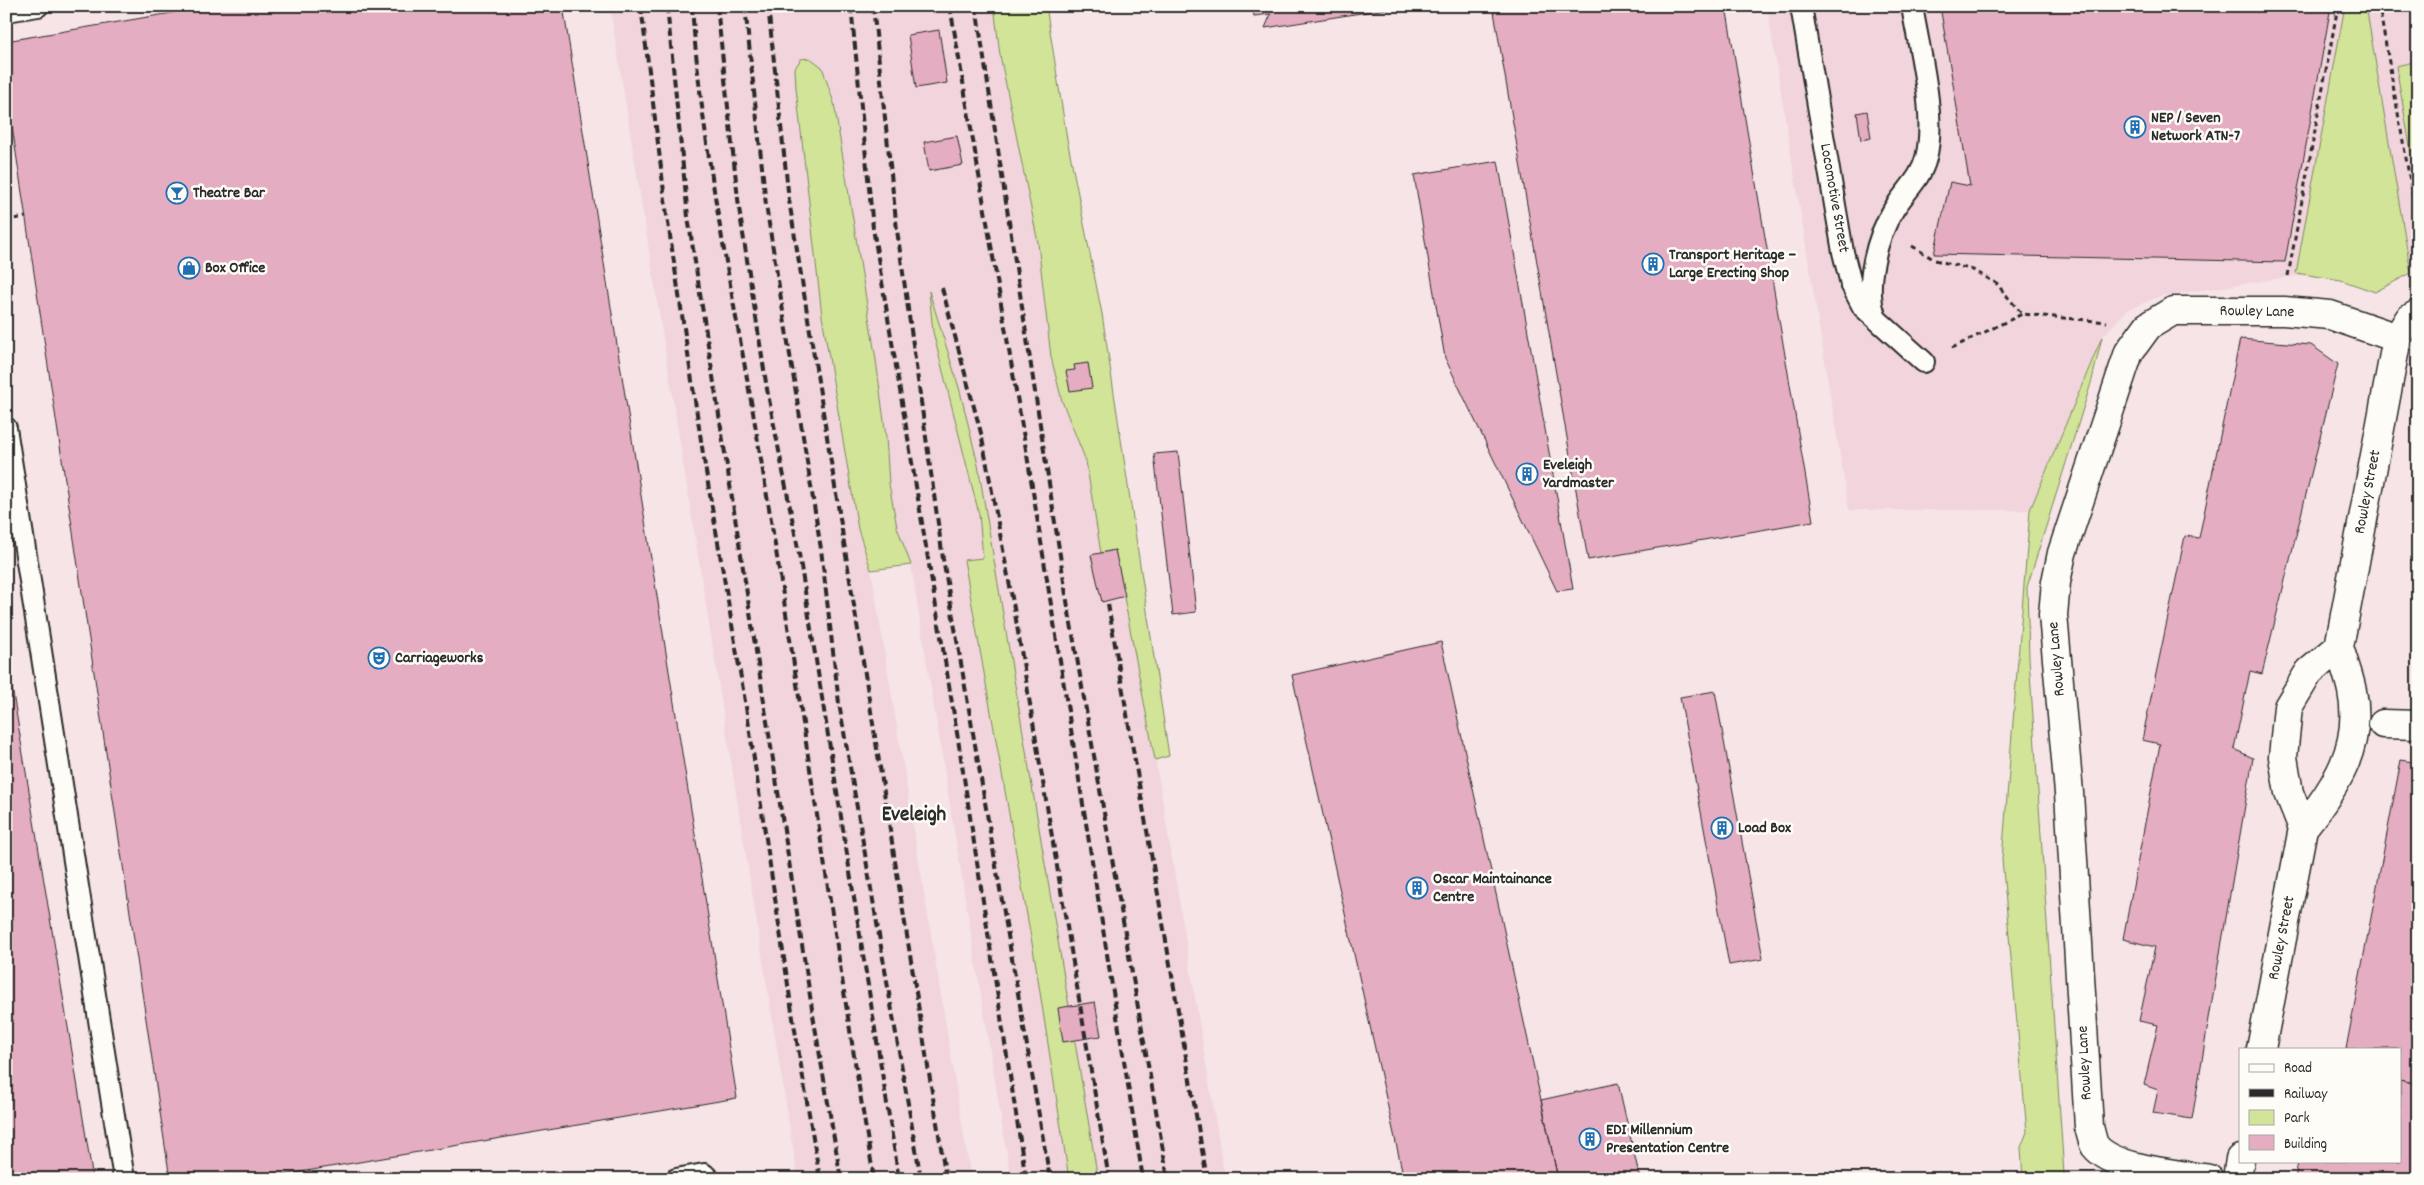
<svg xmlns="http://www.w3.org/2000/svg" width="2424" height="1185" font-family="Dekko,sans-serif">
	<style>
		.built { fill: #f1d4dc }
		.green { fill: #d1e498; stroke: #7e8862 }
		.building { fill: #e5adc1; stroke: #2b2b2b }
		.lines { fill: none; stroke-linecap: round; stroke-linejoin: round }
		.service-casing { stroke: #2b2b2b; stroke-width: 24 }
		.pedestrian-casing { stroke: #2b2b2b; stroke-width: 31 }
		.minor-casing { stroke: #2b2b2b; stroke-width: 31 }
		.path { stroke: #2b2b2b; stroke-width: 3; stroke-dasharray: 5 4; stroke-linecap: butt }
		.service { stroke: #fdfcf7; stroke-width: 20 }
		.pedestrian { stroke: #fdfcf7; stroke-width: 28 }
		.minor { stroke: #fdfcf7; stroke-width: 28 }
		.rail { stroke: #2b2b2b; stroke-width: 4; stroke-dasharray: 8 4; stroke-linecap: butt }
		.labels { text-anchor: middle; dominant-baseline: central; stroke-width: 5; stroke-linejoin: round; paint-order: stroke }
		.poi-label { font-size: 16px; font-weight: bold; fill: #2b2b2b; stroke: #fdfcf7; text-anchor: start }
		.street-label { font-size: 16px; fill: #2b2b2b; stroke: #fdfcf7 }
		.district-label { font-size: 21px; font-weight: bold; fill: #2b2b2b; stroke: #fdfcf7 }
	</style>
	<rect width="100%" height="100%" fill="#f6e4e7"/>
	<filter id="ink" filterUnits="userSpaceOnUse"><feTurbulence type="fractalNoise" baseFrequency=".02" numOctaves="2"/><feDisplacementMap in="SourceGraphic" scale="10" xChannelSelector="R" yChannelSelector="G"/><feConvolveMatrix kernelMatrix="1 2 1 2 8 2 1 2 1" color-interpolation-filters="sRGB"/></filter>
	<g filter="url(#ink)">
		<path class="built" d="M 610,6 L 994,6 L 1000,55 L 1038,243 L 1051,357 L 1062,401 L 1086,461 L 1101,552 L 1115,550 L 1125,596 L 1161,792 L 1225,1179 L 1011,1179 L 911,565 L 897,527 L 889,484 L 886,437 L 876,360 L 834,104 L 822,67 L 796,88 L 822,316 L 858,529 L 871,570 L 971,1179 L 798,1179 Z
			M 1767,6 L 2418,6 L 2418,268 L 2296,276 L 2160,296 L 2127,310 L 2102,337 L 2030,510 L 1849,510 Z"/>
		<path class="green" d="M 994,6 L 1046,6 L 1067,139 L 1102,314 L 1169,756 L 1155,760 L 1115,550 L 1101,553 L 1086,461 L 1062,401 L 1051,357 L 1038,243 L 1000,55 Z
			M 2345,6 L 2366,6 L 2411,273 L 2375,292 L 2341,280 L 2296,273 Z
			M 810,58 L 822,67 L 834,103 L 876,360 L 886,437 L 889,484 L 897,527 L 911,565 L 871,570 L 858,529 L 822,316 L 796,88 L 795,68 L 801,59 Z
			M 2418,61 L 2418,192 L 2396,66 Z
			M 929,291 L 960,391 L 978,465 L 1098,1179 L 1069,1179 L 1035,960 L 964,560 L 983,558 L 979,514 L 933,332 Z
			M 2102,337 L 2092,380 L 2027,587 L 2029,658 L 2064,1174 L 2087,1179 L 2023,1179 L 2021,1147 L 2027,1132 L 2002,859 L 2030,510 Z"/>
		<path class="building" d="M 213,6 L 563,6 L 737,1098 L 259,1179 L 170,1179 L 6,86 L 6,41 Z
			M 1252,6 L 1393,6 L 1393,8 L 1265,28 L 1271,14 L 1254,16 Z
			M 1493,6 L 1726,6 L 1813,521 L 1588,560 Z
			M 1940,6 L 2331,6 L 2285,262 L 1934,254 L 1950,182 L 1970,186 Z
			M 939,30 L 947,83 L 916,88 L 908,35 Z
			M 1867,111 L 1871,138 L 1861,140 L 1857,113 Z
			M 957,136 L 963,165 L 929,171 L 924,142 Z
			M 1498,161 L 1573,589 L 1557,591 L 1445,358 L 1414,175 Z
			M 2240,339 L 2311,345 L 2338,364 L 2262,674 L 2250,671 L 2234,749 L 2253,758 L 2192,1119 L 2153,1113 L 2158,1090 L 2144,1085 L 2158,1025 L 2139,1021 L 2155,947 L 2123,939 L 2160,744 L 2142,740 L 2185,536 L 2199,538 Z
			M 1088,363 L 1092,388 L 1070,391 L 1066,371 L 1075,370 L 1074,365 Z
			M 1178,452 L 1196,612 L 1173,615 L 1154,454 Z
			M 1115,550 L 1125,596 L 1102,602 L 1091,555 Z
			M 1441,642 L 1541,1100 L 1558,1179 L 1404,1179 L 1292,675 Z
			M 6,651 L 93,1179 L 6,1179 Z
			M 1715,691 L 1763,959 L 1729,965 L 1680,697 Z
			M 2401,760 L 2418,763 L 2418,1084 L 2400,1080 L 2400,1049 L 2346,1049 Z
			M 1095,1002 L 1101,1036 L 1063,1042 L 1058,1008 Z
			M 2400,1080 L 2418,1084 L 2418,1179 L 2295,1179 L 2298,1161 L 2400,1161 Z
			M 1618,1083 L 1640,1179 L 1558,1179 L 1541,1100 Z"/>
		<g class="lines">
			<g class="service-casing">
				<path id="service" d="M 1801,6 L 1843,252 L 1851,284 L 1863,307 L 1924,362
					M 6,11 L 38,6
					M 1875,315 C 1864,285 1877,236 1894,209 C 1905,191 1921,179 1926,158 C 1937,115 1919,50 1912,6
					M 6,428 L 124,1179
					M 676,1179 L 704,1174 L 709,1179"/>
			</g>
			<g class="pedestrian-casing">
				<path id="pedestrian" d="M 2383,724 L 2418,725"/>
			</g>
			<g class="minor-casing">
				<path id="minor" d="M 2303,828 L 2289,793 L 2283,757 L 2288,707 L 2309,672 L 2339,647
					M 2261,1049 L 2303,828 C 2336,787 2363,746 2352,691 C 2349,676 2343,661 2339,647 L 2397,338 L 2409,319 L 2418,314
					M 2209,1179 C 2180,1174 2114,1170 2095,1146 C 2092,1141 2091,1133 2089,1127 L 2069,793 L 2053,615 L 2056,582 L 2062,553 L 2129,352 L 2148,326 L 2173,311 L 2284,311 L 2330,315 L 2397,338
					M 2237,1179 L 2240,1159"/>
			</g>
			<path class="path" d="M 2379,6 L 2418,226
				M 6,220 L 26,217
				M 1912,246 L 1935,260 L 1973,270 L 1996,283 L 2022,314
				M 2288,276 L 2338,6
				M 1952,348 L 2022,314 L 2107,322"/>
			<use href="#service" class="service"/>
			<use href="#pedestrian" class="pedestrian"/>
			<use href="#minor" class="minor"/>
			<path class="rail" d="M 641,6 L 667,216 L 704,460 L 748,719 L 793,1018 L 820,1179
				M 667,6 L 688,217 L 813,1015 L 841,1179
				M 692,6 C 703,165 739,321 764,478 C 803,711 835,945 874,1179
				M 717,6 L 739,208 L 767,389 L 799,554 L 899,1179
				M 745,6 L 766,205 L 821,549 L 839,703 L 921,1179
				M 768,6 L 789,200 L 946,1179
				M 851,6 L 873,228 L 958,739 L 1026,1179
				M 873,6 L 897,230 L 943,559 L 1050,1179
				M 950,6 L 1029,467 L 1143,1179
				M 976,6 L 1067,601 L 1168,1179
				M 942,288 L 981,433 L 1014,608 L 1109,1179
				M 1108,604 L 1207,1179"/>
		</g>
	</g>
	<defs>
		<g id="building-ring" transform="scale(1.125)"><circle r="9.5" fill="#fdfcf7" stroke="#1f6fb2" stroke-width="1.5"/><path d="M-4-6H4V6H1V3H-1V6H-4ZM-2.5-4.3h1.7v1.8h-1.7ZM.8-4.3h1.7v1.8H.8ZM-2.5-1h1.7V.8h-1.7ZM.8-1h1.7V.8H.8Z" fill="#1f6fb2"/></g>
		<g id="bar-ring" transform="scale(1.125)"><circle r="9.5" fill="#fdfcf7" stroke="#1f6fb2" stroke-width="1.5"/><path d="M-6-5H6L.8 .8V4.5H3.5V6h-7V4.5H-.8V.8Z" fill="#1f6fb2"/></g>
		<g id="shop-ring" transform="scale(1.125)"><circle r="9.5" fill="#fdfcf7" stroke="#1f6fb2" stroke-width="1.5"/><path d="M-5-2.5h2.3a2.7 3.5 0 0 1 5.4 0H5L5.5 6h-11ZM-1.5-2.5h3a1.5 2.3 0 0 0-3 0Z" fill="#1f6fb2"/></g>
		<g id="theatre-ring" transform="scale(1.125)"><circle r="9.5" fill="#fdfcf7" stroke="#1f6fb2" stroke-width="1.5"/><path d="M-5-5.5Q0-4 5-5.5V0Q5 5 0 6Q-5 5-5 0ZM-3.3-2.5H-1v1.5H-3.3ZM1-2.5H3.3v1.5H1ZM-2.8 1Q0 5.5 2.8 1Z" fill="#1f6fb2"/></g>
	</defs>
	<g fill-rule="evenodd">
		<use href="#building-ring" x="2135" y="127"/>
		<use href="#bar-ring" x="177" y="193"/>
		<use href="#building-ring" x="1653" y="264"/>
		<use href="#shop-ring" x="189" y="268"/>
		<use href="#building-ring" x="1527" y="474"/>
		<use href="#theatre-ring" x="379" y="658"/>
		<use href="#building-ring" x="1722" y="828"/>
		<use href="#building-ring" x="1417" y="888"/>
		<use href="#building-ring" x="1590" y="1139"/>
	</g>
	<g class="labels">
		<g class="poi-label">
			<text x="2151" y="118">NEP / Seven<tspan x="2151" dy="18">Network ATN-7</tspan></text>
			<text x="193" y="193">Theatre Bar</text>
			<text x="1669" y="255">Transport Heritage –<tspan x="1669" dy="18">Large Erecting Shop</tspan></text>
			<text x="205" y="268">Box Office</text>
			<text x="1543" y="465">Eveleigh<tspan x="1543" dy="18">Yardmaster</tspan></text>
			<text x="395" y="658">Carriageworks</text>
			<text x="1738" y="828">Load Box</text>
			<text x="1433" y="879">Oscar Maintainance<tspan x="1433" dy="18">Centre</tspan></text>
			<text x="1606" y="1130">EDI Millennium<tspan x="1606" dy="18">Presentation Centre</tspan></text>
		</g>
		<g class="street-label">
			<text transform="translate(1834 198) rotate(80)">Locomotive Street</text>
			<text transform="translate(2257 312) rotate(1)">Rowley Lane</text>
			<text transform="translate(2368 492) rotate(-79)">Rowley Street</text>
			<text transform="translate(2057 659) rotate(-95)">Rowley Lane</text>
			<text transform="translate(2282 938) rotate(-79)">Rowley Street</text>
			<text transform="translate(2085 1063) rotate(-93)">Rowley Lane</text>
		</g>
		<g class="district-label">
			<text x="914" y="816">Eveleigh</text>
		</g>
	</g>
	<rect width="2424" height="1185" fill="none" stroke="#fdfcf7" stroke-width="25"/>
	<rect x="12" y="12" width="2399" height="1160" fill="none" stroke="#2b2b2b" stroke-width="2" filter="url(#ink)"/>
	<rect x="2239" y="1048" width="162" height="115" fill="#fdfcf7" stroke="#a9a8a5"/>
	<rect x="2249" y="1064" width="25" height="8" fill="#fdfcf7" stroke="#a9a8a5"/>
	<text x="2284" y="1072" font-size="15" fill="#2b2b2b">Road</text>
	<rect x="2249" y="1089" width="25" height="8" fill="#2b2b2b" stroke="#a9a8a5"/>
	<text x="2284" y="1098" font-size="15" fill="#2b2b2b">Railway</text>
	<rect x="2249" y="1110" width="25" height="15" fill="#d1e498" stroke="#a9a8a5"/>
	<text x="2284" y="1122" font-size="15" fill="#2b2b2b">Park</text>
	<rect x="2249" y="1135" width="25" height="15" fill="#e5adc1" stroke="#a9a8a5"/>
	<text x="2284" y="1148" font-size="15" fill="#2b2b2b">Building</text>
</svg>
